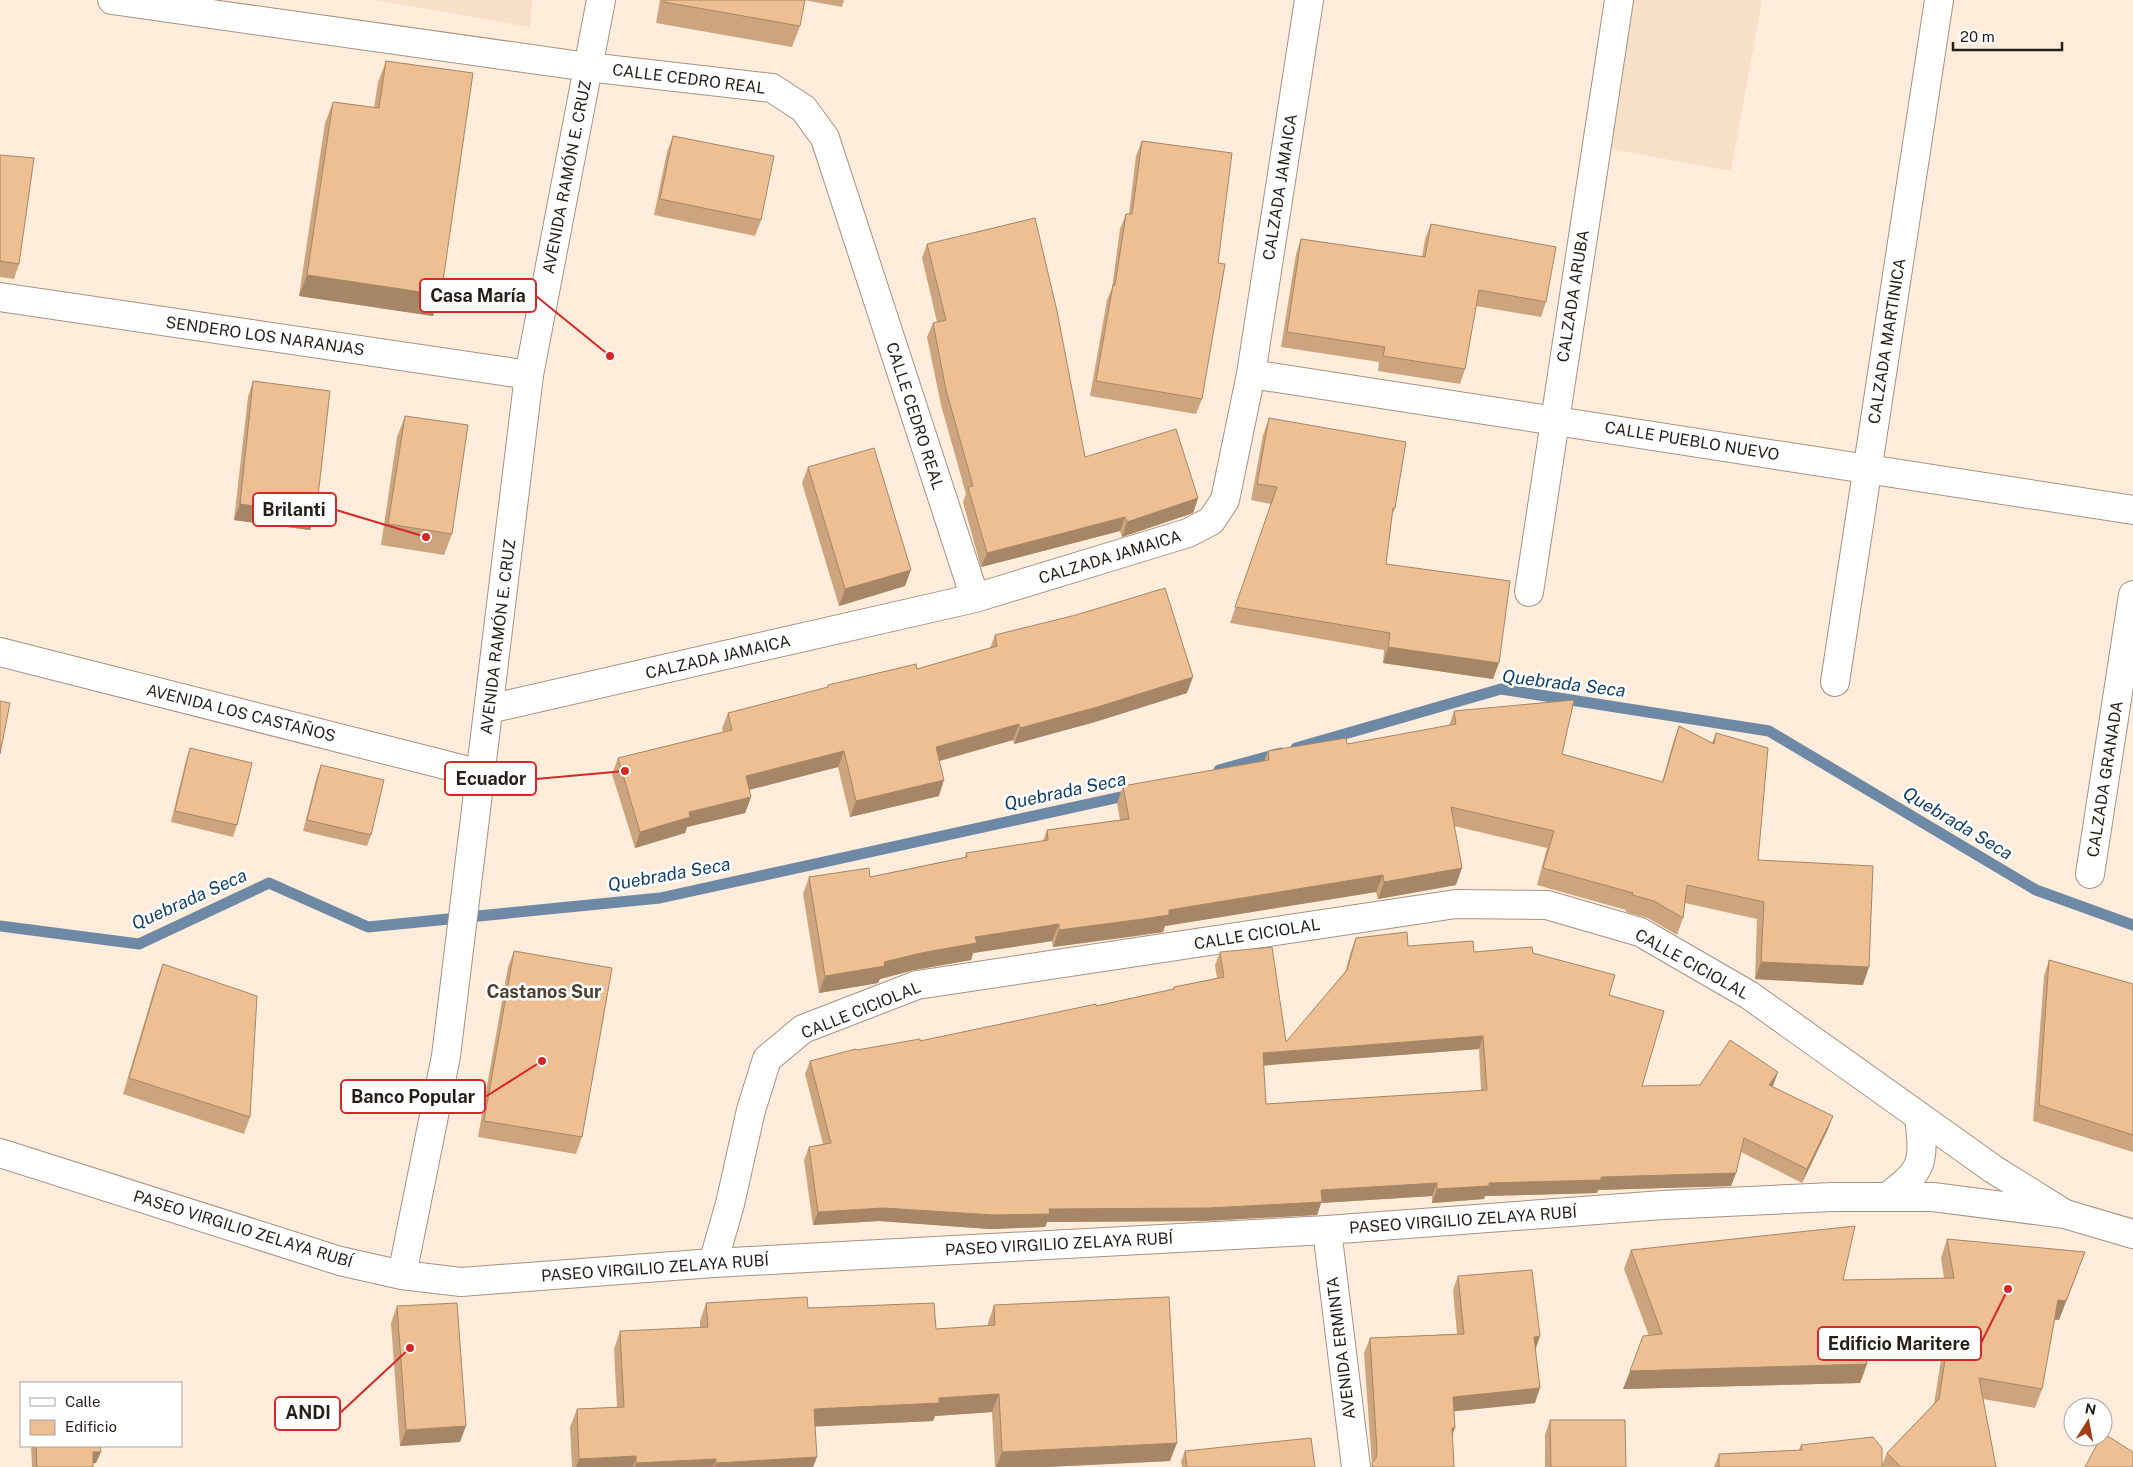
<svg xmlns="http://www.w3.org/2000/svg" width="2133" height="1467" font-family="'Public Sans',sans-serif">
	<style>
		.built { fill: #f8dfc7 }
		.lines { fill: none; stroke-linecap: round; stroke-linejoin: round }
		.stream { stroke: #6d89a6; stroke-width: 11 }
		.street-casing { stroke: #a49383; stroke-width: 30 }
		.secondary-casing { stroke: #a49383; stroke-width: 30 }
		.street { stroke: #fff; stroke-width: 28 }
		.secondary { stroke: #fff; stroke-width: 28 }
		.wall { fill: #cca47e; fill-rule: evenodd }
		.shaded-wall { fill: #a68666 }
		.building { fill: #edbf92; stroke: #a68666; fill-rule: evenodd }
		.labels { text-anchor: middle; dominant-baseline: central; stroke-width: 5; stroke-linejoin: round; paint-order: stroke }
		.street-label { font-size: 16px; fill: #261f19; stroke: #fff }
		.water-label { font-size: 18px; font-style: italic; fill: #13416b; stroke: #fff }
		.neighbourhood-label { font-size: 18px; font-weight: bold; fill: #4e3f30; stroke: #fff }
		.leader { fill: none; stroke: #d62828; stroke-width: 2 }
		.callout-dot { fill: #d62828; stroke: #fff; stroke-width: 2 }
		.callout { fill: #fff; stroke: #d62828; stroke-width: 2 }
		.callout-label { font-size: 18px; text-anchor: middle; font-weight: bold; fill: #261f19 }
	</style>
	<rect width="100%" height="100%" fill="#ffecda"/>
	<path class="built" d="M 376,0 L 532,0 L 530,27 Z
		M 1634,0 L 1762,0 L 1731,171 L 1610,149 Z"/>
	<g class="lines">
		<path class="stream" d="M 1296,748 L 1501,689 L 1769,731 L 2036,890 L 2133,925
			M 1219,770 L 1281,753
			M 0,926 L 139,944 L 269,883 L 368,927 L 660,898 L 1134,794"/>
		<g class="street-casing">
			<path id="street" d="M 112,0 L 588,67 L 772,88 L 804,109 L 825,138 L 975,598
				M 0,297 L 529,375
				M 1251,374 L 2133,510
				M 1529,592 L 1619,0
				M 0,652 L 481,774
				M 1835,682 L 1939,0
				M 489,709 L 975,598 L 1188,533 L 1211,521 L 1225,500 L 1251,374 L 1309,0
				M 2090,874 L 2133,595
				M 1887,1197 C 1925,1169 1924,1162 1919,1116
				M 1327,1230 L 1356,1467
				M 713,1263 L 730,1204 L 751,1110 L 767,1059 L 803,1029 L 917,985 L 1456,904 L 1547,905 L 1640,932 L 1749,995 L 1993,1169 L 2065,1214"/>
		</g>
		<g class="secondary-casing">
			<path id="secondary" d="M 0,1153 L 340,1261 L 402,1275 L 461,1282 L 713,1263 L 1327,1230 L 1663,1205 L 1833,1197 L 1933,1197 L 2065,1214 L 2133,1234
				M 402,1275 L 446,1056 L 529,375 L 601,0"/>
		</g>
		<use href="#street" class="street"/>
		<use href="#secondary" class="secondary"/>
	</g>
	<path class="wall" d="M 660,0 L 844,0 L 842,7 L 804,0 L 800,26 L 792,47 L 656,23 Z
		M 386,61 L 433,316 L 299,296 L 325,123 L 333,102 L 374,108 L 378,82 Z
		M 673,136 L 761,220 L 755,236 L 654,215 L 667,152 Z
		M 1142,141 L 1218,263 L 1202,399 L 1196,414 L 1090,396 L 1107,300 L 1112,288 L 1120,229 L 1126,214 L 1129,214 L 1136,156 Z
		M 0,155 L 19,264 L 14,279 L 0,277 Z
		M 1431,224 L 1546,302 L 1541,317 L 1476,306 L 1465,369 L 1460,384 L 1378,371 L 1379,362 L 1281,347 L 1296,254 L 1301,239 L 1422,257 L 1425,239 Z
		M 927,244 L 1085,457 L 1198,498 L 1193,513 L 1122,537 L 1120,531 L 981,567 L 963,502 L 966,494 L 941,405 L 927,337 L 933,323 L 937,322 L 922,258 Z
		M 253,381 L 316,514 L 310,530 L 234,520 L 248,397 Z
		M 405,416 L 452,534 L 444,555 L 381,545 L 397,437 Z
		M 1269,418 L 1395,508 L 1392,516 L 1386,564 L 1493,679 L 1383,663 L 1384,650 L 1230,623 L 1271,504 L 1251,500 L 1263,435 Z
		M 808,467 L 905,586 L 839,606 L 802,483 Z
		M 995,635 L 1187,693 L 1095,722 L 1014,744 L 1013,740 L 940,761 L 939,796 L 850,817 L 838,767 L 749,790 L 751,797 L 745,813 L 687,827 L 685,833 L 635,848 L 612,774 L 618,758 L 723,732 L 722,728 L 728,713 L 827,688 L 828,685 L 917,669 L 990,648 Z
		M 1454,711 L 1562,754 L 1662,782 L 1673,743 L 1679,726 L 1712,743 L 1716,733 L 1758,860 L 1863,985 L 1755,979 L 1757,919 L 1685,903 L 1683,918 L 1677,935 L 1648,918 L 1626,912 L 1626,910 L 1537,885 L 1547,848 L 1454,826 L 1456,885 L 1378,899 L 1376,892 L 1165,926 L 1163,932 L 1137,936 L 1053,947 L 1052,941 L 973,953 L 971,960 L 914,970 L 880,979 L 878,983 L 819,993 L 803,894 L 809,877 L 870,877 L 965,857 L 966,853 L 1043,841 L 1047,830 L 1120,820 L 1117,803 L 1123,786 L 1264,761 L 1268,751 L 1347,744 L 1449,726 Z
		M 190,748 L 237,825 L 233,837 L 171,822 L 186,760 Z
		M 321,765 L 371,835 L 367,846 L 303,831 L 317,776 Z
		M 1356,938 L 1408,946 L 1474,952 L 1533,953 L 1609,995 L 1642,1086 L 1772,1086 L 1828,1129 L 1802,1183 L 1741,1152 L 1736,1173 L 1731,1186 L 1598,1190 L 1597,1193 L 1485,1196 L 1484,1199 L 1432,1203 L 1432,1196 L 1321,1203 L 1317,1215 L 1203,1221 L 1047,1222 L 1045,1227 L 990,1229 L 879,1221 L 813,1225 L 804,1160 L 809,1147 L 823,1144 L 805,1074 L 810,1061 L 857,1050 L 920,1041 L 1096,1006 L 1173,989 L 1174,987 L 1217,978 L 1215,965 L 1220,952 L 1286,1042 L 1345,973 L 1351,951 ZM 1479,1049 L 1481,1091 L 1266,1104 L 1263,1065 Z
		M 514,951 L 582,1137 L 576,1154 L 478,1137 L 508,967 Z
		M 2049,960 L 2133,984 L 2133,1152 L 2033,1121 L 2044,976 Z
		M 163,964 L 250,1117 L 244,1134 L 123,1094 L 157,980 Z
		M 1947,1239 L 2059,1320 L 2054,1319 L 2042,1389 L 2035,1408 L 1983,1399 L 1996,1467 L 1714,1467 L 1719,1454 L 1799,1450 L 1801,1445 L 1882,1465 L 1887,1453 L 1934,1404 L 1941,1360 L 1866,1361 L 1867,1364 L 1860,1383 L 1623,1389 L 1649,1336 L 1624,1269 L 1631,1250 L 1843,1280 L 1944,1278 L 1941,1258 Z
		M 1458,1276 L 1536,1348 L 1535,1403 L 1454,1411 L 1452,1435 L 1454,1467 L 1371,1467 L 1372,1465 L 1364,1353 L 1370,1338 L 1457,1334 L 1453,1290 Z
		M 706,1303 L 808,1308 L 936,1329 L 988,1326 L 988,1323 L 994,1305 L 1170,1461 L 1046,1467 L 995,1467 L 992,1412 L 935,1416 L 933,1421 L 815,1426 L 813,1467 L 572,1467 L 570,1427 L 577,1409 L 617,1407 L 614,1349 L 620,1331 L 700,1328 L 700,1321 Z
		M 397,1306 L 460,1442 L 400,1446 L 391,1323 Z
		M 1550,1420 L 1626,1467 L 1545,1467 L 1545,1435 Z
		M 31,1446 L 100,1446 L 96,1463 L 93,1463 L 93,1467 L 32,1467 Z
		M 1185,1451 L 1315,1467 L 1182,1467 L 1181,1462 Z"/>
	<path class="shaded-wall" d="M 307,275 L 441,295 L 433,316 L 299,296 Z
		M 1198,498 L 1193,513 L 1122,537 L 1127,522 Z
		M 240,504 L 316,514 L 310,530 L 234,520 Z
		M 1125,517 L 1120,531 L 981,567 L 987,553 Z
		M 911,570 L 905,586 L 839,606 L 845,589 Z
		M 1388,647 L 1499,663 L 1493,679 L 1383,663 Z
		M 1193,677 L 1187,693 L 1095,722 L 1014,744 L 1020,728 Z
		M 1019,724 L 1013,740 L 931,763 L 936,747 Z
		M 844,751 L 838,767 L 740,792 L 746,776 Z
		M 944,780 L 939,796 L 850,817 L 856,801 Z
		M 751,797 L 745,813 L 687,827 L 685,833 L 635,848 L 640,832 L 689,812 Z
		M 1462,868 L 1456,885 L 1378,899 L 1384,882 Z
		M 1383,875 L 1376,892 L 1165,926 L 1163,932 L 1053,947 L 1059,930 L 1169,910 Z
		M 1059,924 L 1052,941 L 973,953 L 971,960 L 914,970 L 880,979 L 878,983 L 819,993 L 825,976 L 884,962 L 975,937 Z
		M 1761,962 L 1869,967 L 1863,985 L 1755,979 Z
		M 1483,1036 L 1479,1049 L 1258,1066 L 1263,1053 Z
		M 1778,1072 L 1773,1086 L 1764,1098 L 1769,1085 Z
		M 1833,1116 L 1828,1129 L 1802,1183 L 1807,1169 Z
		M 1736,1173 L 1731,1186 L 1598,1190 L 1597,1193 L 1485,1196 L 1484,1199 L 1432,1203 L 1437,1189 L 1489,1183 L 1601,1177 Z
		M 1437,1183 L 1432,1196 L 1321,1203 L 1317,1215 L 1203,1221 L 1047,1222 L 1045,1227 L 990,1229 L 879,1221 L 813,1225 L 818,1212 L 883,1208 L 1049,1209 L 1321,1190 Z
		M 2078,1271 L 2059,1320 L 2051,1319 L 2058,1300 Z
		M 1540,1336 L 1535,1351 L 1534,1337 Z
		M 1948,1341 L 1941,1360 L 1855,1361 L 1862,1342 Z
		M 1867,1364 L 1860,1383 L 1623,1389 L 1630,1371 Z
		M 1540,1388 L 1535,1403 L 1448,1412 L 1453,1397 Z
		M 999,1394 L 992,1412 L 935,1416 L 933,1421 L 807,1427 L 814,1409 L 939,1398 Z
		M 466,1426 L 460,1442 L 400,1446 L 406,1430 Z
		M 1452,1428 L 1455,1428 L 1450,1442 Z
		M 1177,1443 L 1170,1461 L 1046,1467 L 996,1467 L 1002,1452 Z
		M 93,1452 L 101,1452 L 96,1463 L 89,1464 Z
		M 636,1456 L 633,1467 L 576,1467 L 579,1459 Z
		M 817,1457 L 813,1467 L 714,1467 L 716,1463 Z
		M 716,1459 L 713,1467 L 635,1467 L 636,1463 Z"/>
	<path class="building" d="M 664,0 L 805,0 L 800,26 L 664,2 Z
		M 386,61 L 473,73 L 441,295 L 307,275 L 333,102 L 379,108 Z
		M 673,136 L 774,156 L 761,220 L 660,199 Z
		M 1142,141 L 1232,153 L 1218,263 L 1225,264 L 1202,399 L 1096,381 L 1113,285 L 1115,285 L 1126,214 L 1132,214 Z
		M 0,155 L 34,158 L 19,264 L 0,261 Z
		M 1035,218 L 1057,311 L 1085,457 L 1176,429 L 1198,498 L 1127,522 L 1125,517 L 987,553 L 968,487 L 973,486 L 946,390 L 933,323 L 946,320 L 927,244 Z
		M 1431,224 L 1556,247 L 1546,302 L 1479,290 L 1465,369 L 1383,356 L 1385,347 L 1287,332 L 1301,239 L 1425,257 Z
		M 253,381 L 330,391 L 316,514 L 240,504 Z
		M 405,416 L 468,425 L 452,534 L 388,524 Z
		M 1269,418 L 1406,442 L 1395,508 L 1393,508 L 1386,564 L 1510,581 L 1499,663 L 1388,647 L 1390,633 L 1235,607 L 1277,487 L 1257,484 Z
		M 874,448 L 911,570 L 845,589 L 808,467 Z
		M 1165,588 L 1193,677 L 1101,706 L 1020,728 L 1019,724 L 936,747 L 944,780 L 856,801 L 844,751 L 746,776 L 751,797 L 689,812 L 690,817 L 640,832 L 618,758 L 732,730 L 728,713 L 828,687 L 828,685 L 916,664 L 917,669 L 997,646 L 995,635 L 1076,615 Z
		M 1574,700 L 1562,754 L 1663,782 L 1679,726 L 1714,744 L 1716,733 L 1768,748 L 1758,860 L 1873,866 L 1869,967 L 1761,962 L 1764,902 L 1687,885 L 1683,918 L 1654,901 L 1632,895 L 1633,893 L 1543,868 L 1554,831 L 1451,807 L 1462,868 L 1384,882 L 1383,875 L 1169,910 L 1169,915 L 1143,919 L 1059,930 L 1059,924 L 975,937 L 977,943 L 921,953 L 884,962 L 885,966 L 825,976 L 809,877 L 869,868 L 870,877 L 967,857 L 966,853 L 1048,840 L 1047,830 L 1129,819 L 1123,786 L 1269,760 L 1268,751 L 1346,738 L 1347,744 L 1456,724 L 1454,711 Z
		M 0,701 L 10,703 L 0,754 Z
		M 190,748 L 252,763 L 237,825 L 175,811 Z
		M 321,765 L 384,780 L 371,835 L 307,820 Z
		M 1407,932 L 1408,946 L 1473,941 L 1474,952 L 1532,947 L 1533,953 L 1615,975 L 1609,995 L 1664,1011 L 1642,1086 L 1700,1085 L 1730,1040 L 1778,1072 L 1769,1085 L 1833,1116 L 1807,1169 L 1744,1138 L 1736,1173 L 1601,1177 L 1601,1180 L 1489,1183 L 1489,1186 L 1437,1189 L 1437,1183 L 1321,1190 L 1322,1202 L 1208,1208 L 1049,1209 L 1050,1214 L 995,1215 L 883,1208 L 818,1212 L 809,1147 L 831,1143 L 810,1061 L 856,1049 L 857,1050 L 920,1039 L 920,1041 L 1096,1004 L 1096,1006 L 1174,989 L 1174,987 L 1224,977 L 1220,952 L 1272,947 L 1286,1042 L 1347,970 L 1356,938 ZM 1483,1036 L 1487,1090 L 1266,1104 L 1263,1053 Z
		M 514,951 L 612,968 L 582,1137 L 484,1121 Z
		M 2049,960 L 2133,984 L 2133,1135 L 2039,1105 Z
		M 163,964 L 257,996 L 250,1117 L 129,1078 Z
		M 1855,1226 L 1843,1280 L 1954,1278 L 1947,1239 L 2085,1252 L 2066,1301 L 2058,1300 L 2042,1389 L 1979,1378 L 1996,1467 L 1901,1467 L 1887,1453 L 1939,1399 L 1948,1341 L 1862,1342 L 1867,1364 L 1630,1371 L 1643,1336 L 1662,1334 L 1631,1250 Z
		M 1532,1270 L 1540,1336 L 1534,1337 L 1540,1388 L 1453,1397 L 1455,1428 L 1452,1428 L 1454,1467 L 1373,1467 L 1372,1463 L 1376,1458 L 1377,1451 L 1370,1338 L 1464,1334 L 1458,1276 Z
		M 807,1297 L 808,1308 L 934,1303 L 936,1329 L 995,1325 L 994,1305 L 1169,1297 L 1177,1443 L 1002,1452 L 999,1394 L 939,1398 L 939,1403 L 814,1409 L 817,1457 L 716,1463 L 716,1459 L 636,1463 L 636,1456 L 579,1459 L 577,1409 L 624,1407 L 620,1331 L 708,1327 L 706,1303 Z
		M 457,1303 L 466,1426 L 406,1430 L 397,1306 Z
		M 1550,1420 L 1625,1420 L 1626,1467 L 1551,1467 Z
		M 2103,1433 L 2133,1452 L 2133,1467 L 2085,1467 L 2101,1437 L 2103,1437 Z
		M 1873,1437 L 1882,1448 L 1882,1467 L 1719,1467 L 1719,1454 L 1802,1450 L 1801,1445 Z
		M 1311,1438 L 1315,1467 L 1187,1467 L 1185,1451 Z
		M 36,1446 L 100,1446 L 101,1452 L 93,1452 L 93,1467 L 37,1467 Z"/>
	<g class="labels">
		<g class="street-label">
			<text transform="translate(689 79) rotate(7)">CALLE CEDRO REAL</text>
			<text transform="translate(567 177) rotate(-79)">AVENIDA RAMÓN E. CRUZ</text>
			<text transform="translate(1280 187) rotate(-81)">CALZADA JAMAICA</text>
			<text transform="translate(1573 296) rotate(-81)">CALZADA ARUBA</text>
			<text transform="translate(265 336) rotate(8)">SENDERO LOS NARANJAS</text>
			<text transform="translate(1887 341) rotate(-81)">CALZADA MARTINICA</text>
			<text transform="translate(915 416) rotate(72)">CALLE CEDRO REAL</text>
			<text transform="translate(1692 441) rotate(9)">CALLE PUEBLO NUEVO</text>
			<text transform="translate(1110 557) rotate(-17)">CALZADA JAMAICA</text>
			<text transform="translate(498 637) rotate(-83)">AVENIDA RAMÓN E. CRUZ</text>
			<text transform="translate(718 657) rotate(-13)">CALZADA JAMAICA</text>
			<text transform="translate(241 713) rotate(14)">AVENIDA LOS CASTAÑOS</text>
			<text transform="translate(2105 779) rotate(-81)">CALZADA GRANADA</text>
			<text transform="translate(1257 934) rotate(-9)">CALLE CICIOLAL</text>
			<text transform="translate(1692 964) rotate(29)">CALLE CICIOLAL</text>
			<text transform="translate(861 1010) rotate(-22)">CALLE CICIOLAL</text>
			<text transform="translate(1463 1220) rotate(-4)">PASEO VIRGILIO ZELAYA RUBÍ</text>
			<text transform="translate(243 1229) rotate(17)">PASEO VIRGILIO ZELAYA RUBÍ</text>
			<text transform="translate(1059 1244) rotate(-3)">PASEO VIRGILIO ZELAYA RUBÍ</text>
			<text transform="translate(655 1268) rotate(-4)">PASEO VIRGILIO ZELAYA RUBÍ</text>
			<text transform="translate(1341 1348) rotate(-97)">AVENIDA ERMINTA</text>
		</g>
		<g class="water-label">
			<text transform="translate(1564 683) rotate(7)">Quebrada Seca</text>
			<text transform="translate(1065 791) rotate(-12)">Quebrada Seca</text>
			<text transform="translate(1958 823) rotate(31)">Quebrada Seca</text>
			<text transform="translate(669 874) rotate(-10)">Quebrada Seca</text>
			<text transform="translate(189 899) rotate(-24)">Quebrada Seca</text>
		</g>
		<g class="neighbourhood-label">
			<text x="544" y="991">Castanos Sur</text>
		</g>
	</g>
	<path class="leader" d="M610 356L536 296M426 537L336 510M625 771L536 779M542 1061L485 1097M2008 1289L1981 1343M410 1348L340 1413"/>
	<g class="callout-dot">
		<circle cx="610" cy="356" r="5"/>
		<circle cx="426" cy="537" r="5"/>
		<circle cx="625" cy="771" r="5"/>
		<circle cx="542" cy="1061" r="5"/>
		<circle cx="2008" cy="1289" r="5"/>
		<circle cx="410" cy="1348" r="5"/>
	</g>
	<g class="callout">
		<rect x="420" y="279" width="116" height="33" rx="5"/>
		<rect x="253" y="493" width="83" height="33" rx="5"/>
		<rect x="445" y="762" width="91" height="33" rx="5"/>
		<rect x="341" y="1080" width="144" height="33" rx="5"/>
		<rect x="1818" y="1327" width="163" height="33" rx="5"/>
		<rect x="275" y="1397" width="65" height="33" rx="5"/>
	</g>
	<g class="callout-label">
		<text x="478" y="302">Casa María</text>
		<text x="294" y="516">Brilanti</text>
		<text x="491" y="785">Ecuador</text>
		<text x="413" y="1103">Banco Popular</text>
		<text x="1899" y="1350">Edificio Maritere</text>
		<text x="308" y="1419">ANDI</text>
	</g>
	<rect x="20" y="1382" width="162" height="65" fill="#ffffff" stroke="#a8a5a3"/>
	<rect x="30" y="1398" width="25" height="8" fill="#ffffff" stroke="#a8a5a3"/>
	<text x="65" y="1407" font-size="15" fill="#261f19">Calle</text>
	<rect x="30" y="1420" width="25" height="15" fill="#edbf92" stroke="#a8a5a3"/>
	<text x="65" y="1432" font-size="15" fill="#261f19">Edificio</text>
	<g transform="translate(2088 1422) rotate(11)"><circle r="24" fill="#ffffff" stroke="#a8a5a3"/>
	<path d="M0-4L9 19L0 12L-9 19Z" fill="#a33d15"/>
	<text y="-8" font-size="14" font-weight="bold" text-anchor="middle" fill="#261f19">N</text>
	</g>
	<path d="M1953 42v8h109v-8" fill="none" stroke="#261f19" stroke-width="2.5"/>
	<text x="1960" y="42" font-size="15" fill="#261f19" stroke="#ffffff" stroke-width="4" paint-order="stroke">20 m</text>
</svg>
